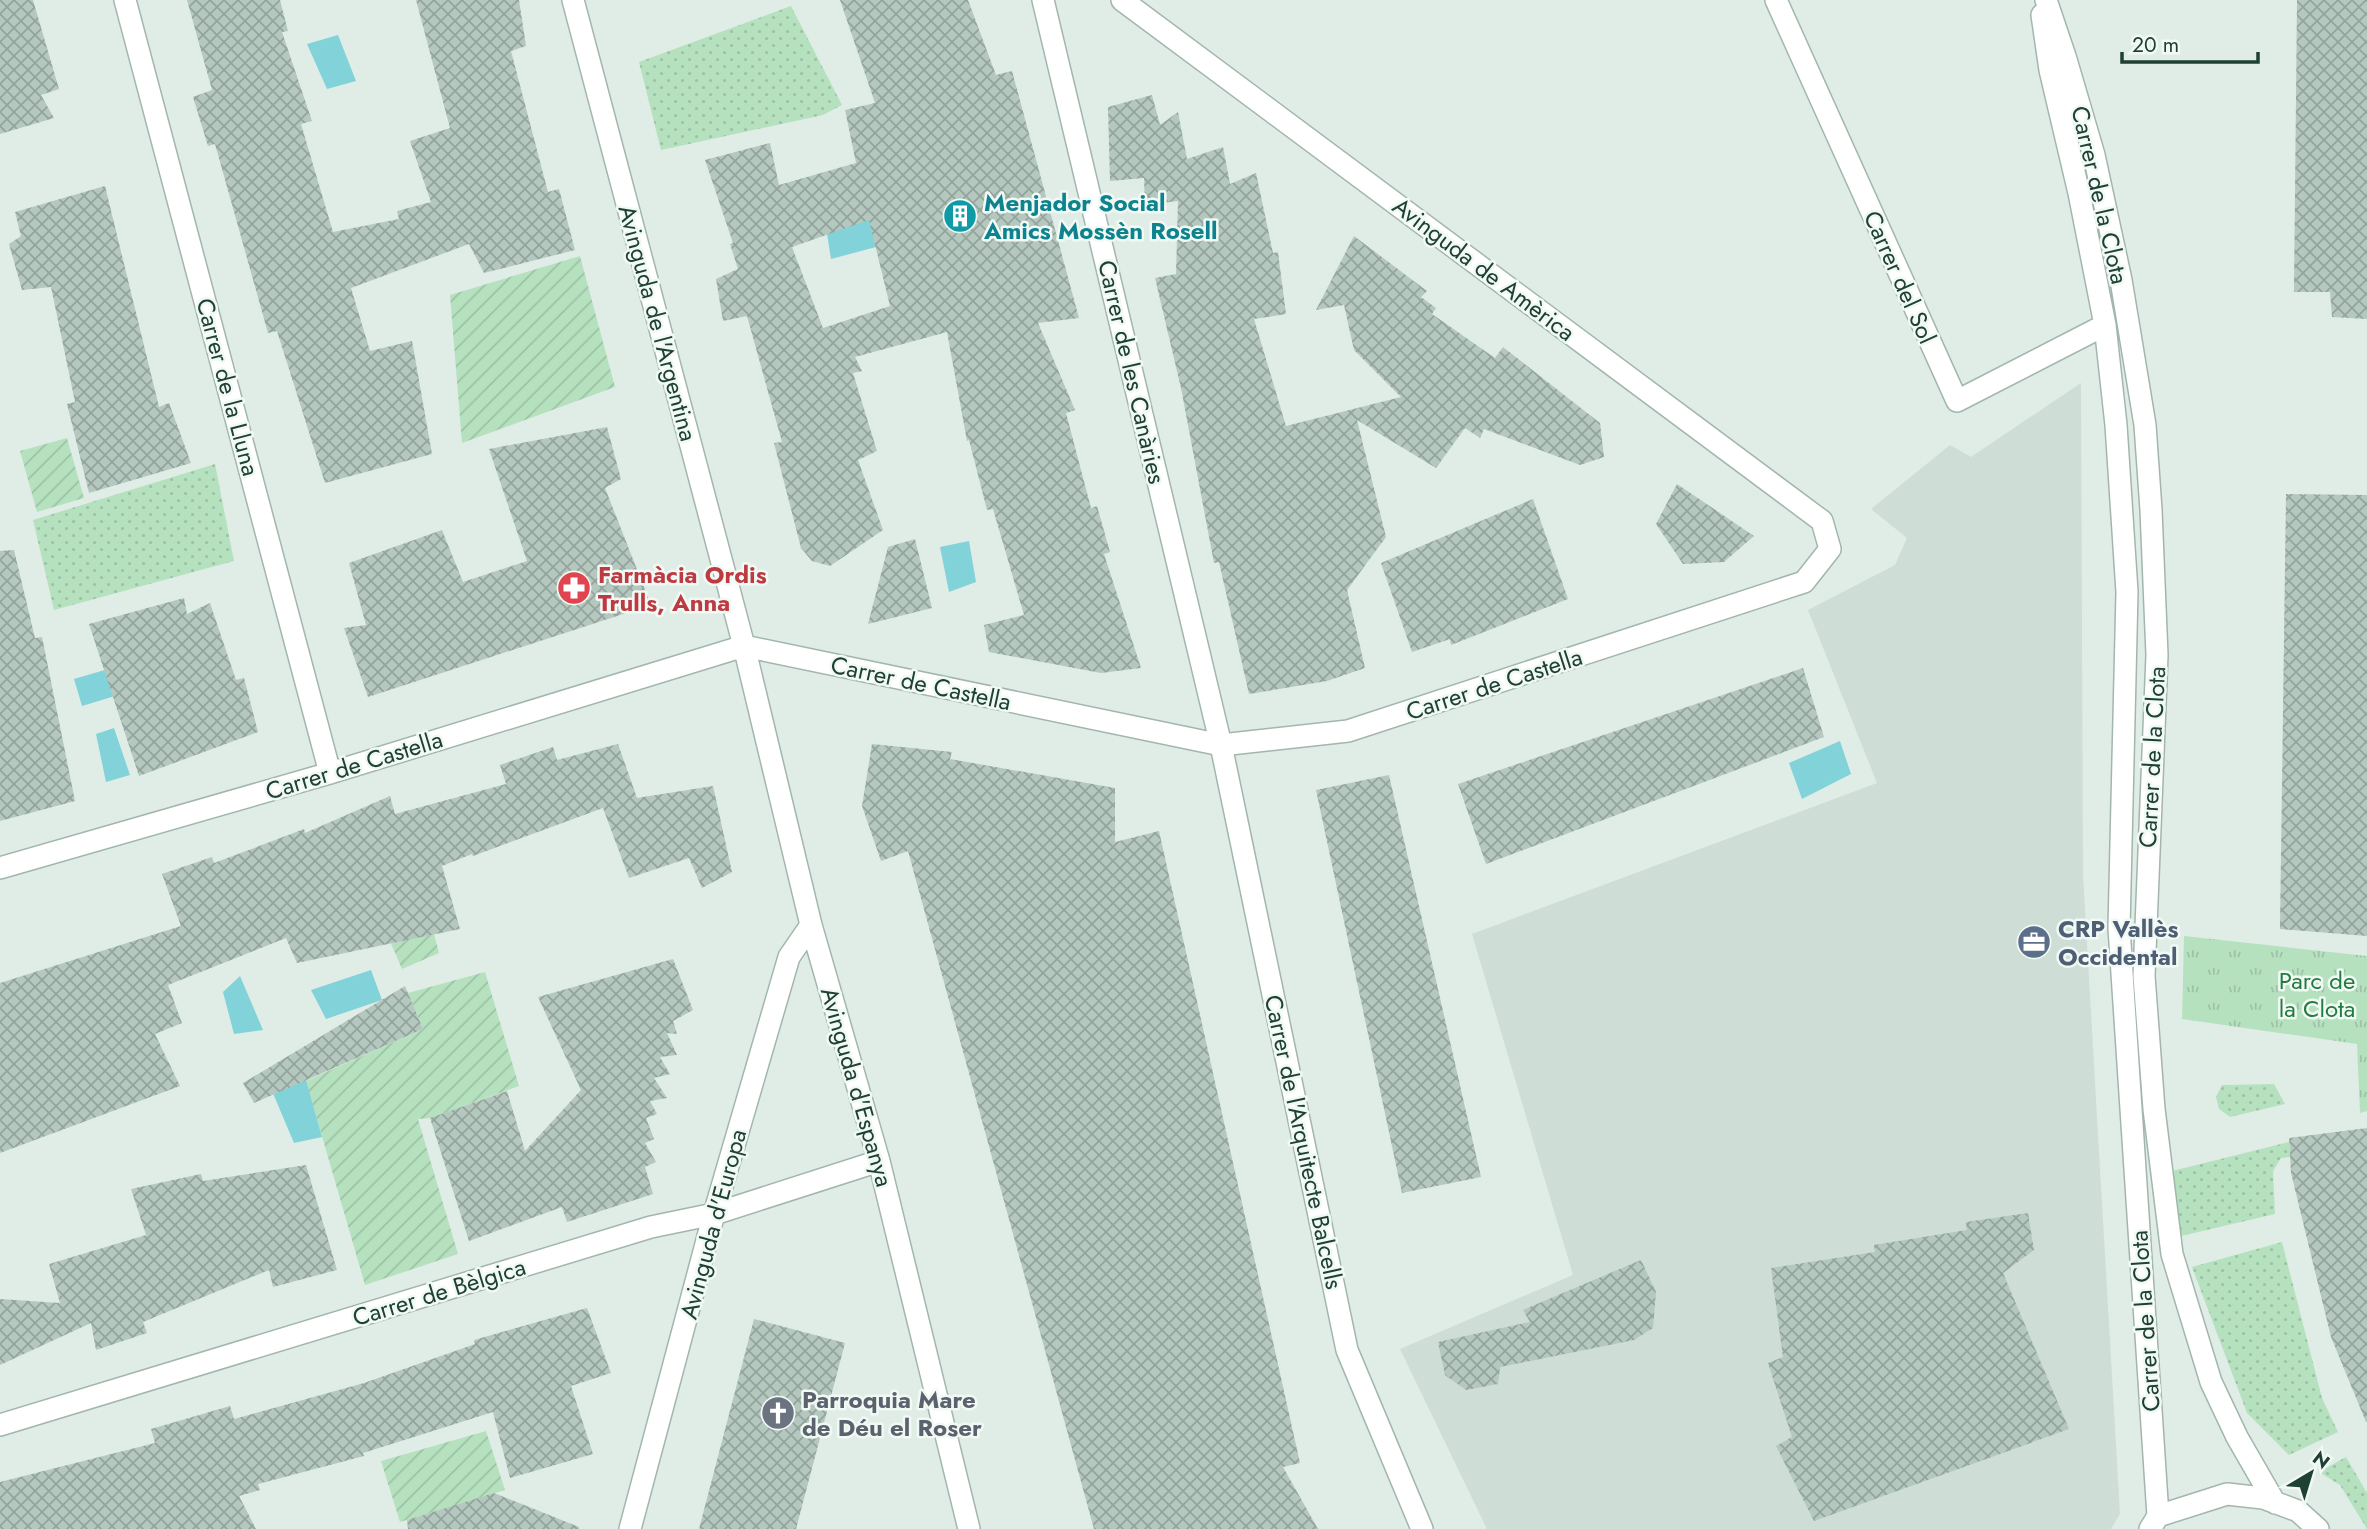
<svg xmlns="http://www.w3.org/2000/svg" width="2367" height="1529" font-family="Jost,sans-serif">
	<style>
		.built { fill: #ceddd5 }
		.grass { fill: url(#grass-dots) }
		.park { fill: url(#park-tufts) }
		.garden { fill: url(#garden-furrows) }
		.water { fill: #82d2d9 }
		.building { fill: url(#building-cross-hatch); fill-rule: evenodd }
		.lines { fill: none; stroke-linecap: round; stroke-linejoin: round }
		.minor-casing { stroke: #a2b6ad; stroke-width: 24 }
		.minor { stroke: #fff; stroke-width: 21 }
		.labels { text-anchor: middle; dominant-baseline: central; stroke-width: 5; stroke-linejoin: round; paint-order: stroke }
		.street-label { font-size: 24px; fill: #1f4034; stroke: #f1f9f4 }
		.culture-label { font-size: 24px; font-weight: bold; fill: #0d838f; stroke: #f1f9f4; text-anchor: start }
		.health-label { font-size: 24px; font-weight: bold; fill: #be3a42; stroke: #f1f9f4; text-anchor: start }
		.service-label { font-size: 24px; font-weight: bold; fill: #4e5e75; stroke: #f1f9f4; text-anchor: start }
		.park-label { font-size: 24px; fill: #247b3f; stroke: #f1f9f4 }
		.worship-label { font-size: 24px; font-weight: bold; fill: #5b616d; stroke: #f1f9f4; text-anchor: start }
	</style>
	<defs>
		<pattern id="grass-dots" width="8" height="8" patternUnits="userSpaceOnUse" patternTransform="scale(1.75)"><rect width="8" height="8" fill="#b6e1bf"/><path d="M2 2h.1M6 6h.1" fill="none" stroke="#9cc2a5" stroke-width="1.8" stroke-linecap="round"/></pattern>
		<pattern id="park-tufts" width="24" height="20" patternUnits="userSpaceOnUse" patternTransform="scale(1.75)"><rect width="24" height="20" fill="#b6e1bf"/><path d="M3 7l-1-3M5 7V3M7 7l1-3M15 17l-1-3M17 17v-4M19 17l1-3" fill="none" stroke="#9cc2a5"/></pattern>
		<pattern id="garden-furrows" width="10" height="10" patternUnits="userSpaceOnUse" patternTransform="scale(1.75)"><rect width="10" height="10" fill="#b6e1bf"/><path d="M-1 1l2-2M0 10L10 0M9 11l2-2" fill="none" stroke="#9cc2a5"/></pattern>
		<pattern id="building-cross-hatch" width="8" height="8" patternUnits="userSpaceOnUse" patternTransform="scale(1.75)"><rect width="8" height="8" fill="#b5c8bf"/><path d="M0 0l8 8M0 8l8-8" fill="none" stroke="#93a49c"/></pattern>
	</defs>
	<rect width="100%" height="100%" fill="#e0ede6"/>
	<path class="built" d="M 2081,383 L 2083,875 L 2120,1514 L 2111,1529 L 1487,1529 L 1400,1349 L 1573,1275 L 1472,934 L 1877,783 L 1808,610 L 1895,565 L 1907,538 L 1871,509 L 1950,445 L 1971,457 Z"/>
	<path class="grass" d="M 791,6 L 842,105 L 823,115 L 661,150 L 639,62 Z
		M 215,464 L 234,561 L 54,610 L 33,520 Z
		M 2274,1084 L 2285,1104 L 2230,1117 L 2219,1109 L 2216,1097 L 2222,1085 Z
		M 2289,1142 L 2290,1157 L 2281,1158 L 2273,1171 L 2275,1214 L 2181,1236 L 2172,1171 Z
		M 2282,1242 L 2322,1398 L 2338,1432 L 2289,1455 L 2247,1413 L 2192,1267 Z
		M 2346,1457 L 2367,1493 L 2367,1529 L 2340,1485 L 2319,1472 Z"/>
	<path class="park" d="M 2184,936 L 2367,956 L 2367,1111 L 2360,1113 L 2357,1044 L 2182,1019 Z"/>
	<path class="garden" d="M 580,256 L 615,387 L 462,443 L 450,295 Z
		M 67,438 L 84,498 L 37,512 L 20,451 Z
		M 428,911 L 439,953 L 402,969 L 383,925 Z
		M 485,972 L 519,1086 L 431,1118 L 418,1119 L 458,1254 L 365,1285 L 306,1081 L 423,1029 L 408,993 Z
		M 486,1431 L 505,1490 L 400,1522 L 381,1461 Z"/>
	<path class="water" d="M 338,35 L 356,81 L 327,89 L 307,44 Z
		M 870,219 L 876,247 L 831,259 L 827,234 Z
		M 969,541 L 976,582 L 949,592 L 940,547 Z
		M 132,662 L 138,689 L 82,706 L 74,679 Z
		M 114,728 L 130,775 L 106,782 L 96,734 Z
		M 1840,741 L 1851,774 L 1802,799 L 1789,763 Z
		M 371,970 L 382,1000 L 326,1019 L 311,990 Z
		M 240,976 L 263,1030 L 234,1034 L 223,992 Z
		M 301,1062 L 322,1137 L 294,1143 L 269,1084 Z"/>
	<path class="building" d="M 0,0 L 33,0 L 59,89 L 41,95 L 54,118 L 0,134 Z
		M 187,0 L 280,0 L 288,31 L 282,32 L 312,121 L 301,124 L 333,232 L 399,219 L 397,211 L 431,202 L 410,141 L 450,128 L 416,0 L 519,0 L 526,46 L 511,51 L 548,192 L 559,189 L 575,250 L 484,273 L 469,244 L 351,288 L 370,351 L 412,341 L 432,454 L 325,483 L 277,331 L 268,333 L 215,144 L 208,146 L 193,97 L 212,90 Z
		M 840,0 L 968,0 L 996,75 L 1012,71 L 1079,318 L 1038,323 L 1075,410 L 1066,413 L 1091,508 L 1097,506 L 1110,552 L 1104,554 L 1141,668 L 1101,673 L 989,652 L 984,625 L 1024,615 L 993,509 L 987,510 L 969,440 L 967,441 L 947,332 L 855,357 L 862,371 L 853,373 L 877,451 L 858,460 L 883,530 L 830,566 L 812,561 L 801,548 L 774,443 L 782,442 L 747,316 L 723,321 L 716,279 L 738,269 L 730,244 L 733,243 L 705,160 L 770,143 L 779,185 L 856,163 L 845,110 L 875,103 ZM 869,220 L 890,306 L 823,328 L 792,247 Z
		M 2297,0 L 2367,0 L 2367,319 L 2332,317 L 2330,292 L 2294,292 Z
		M 1152,95 L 1160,125 L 1178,112 L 1187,159 L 1223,147 L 1230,184 L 1256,173 L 1273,253 L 1278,252 L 1286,314 L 1254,319 L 1286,426 L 1401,397 L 1354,350 L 1344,305 L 1316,310 L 1354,236 L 1427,291 L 1421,297 L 1436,308 L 1432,314 L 1495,358 L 1503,347 L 1600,423 L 1604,457 L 1580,465 L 1484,429 L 1480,438 L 1465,428 L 1436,468 L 1357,420 L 1386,537 L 1347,590 L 1365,668 L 1327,681 L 1249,694 L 1219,562 L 1214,563 L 1181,388 L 1155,278 L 1176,274 L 1178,201 L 1145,205 L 1144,178 L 1110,181 L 1108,107 Z
		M 105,186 L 159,407 L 169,403 L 191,463 L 89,493 L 67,404 L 75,402 L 51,287 L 22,290 L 9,244 L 21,236 L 15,212 Z
		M 607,427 L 621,479 L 605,488 L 651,605 L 368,697 L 344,628 L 366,625 L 349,563 L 442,530 L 463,582 L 527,561 L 489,449 Z
		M 1677,484 L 1754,536 L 1724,562 L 1683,564 L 1656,524 Z
		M 2286,494 L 2367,495 L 2367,936 L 2280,929 Z
		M 1533,499 L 1568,599 L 1451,645 L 1450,639 L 1412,652 L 1381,563 Z
		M 915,539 L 932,608 L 868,624 L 888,547 Z
		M 14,550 L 35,638 L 42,637 L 75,801 L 0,821 L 0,551 Z
		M 184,598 L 187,614 L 210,603 L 236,680 L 244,678 L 258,732 L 139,776 L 89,624 Z
		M 1803,668 L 1824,737 L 1486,864 L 1458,784 Z
		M 618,744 L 637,798 L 713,786 L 732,872 L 702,888 L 689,858 L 629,878 L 603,808 L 473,856 L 472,854 L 442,866 L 460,929 L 297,963 L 286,938 L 168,985 L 182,1023 L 155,1034 L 180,1086 L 0,1153 L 0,983 L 181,926 L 162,874 L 212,857 L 214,863 L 304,829 L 305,833 L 390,796 L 395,814 L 506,784 L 500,765 L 553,747 L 557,760 Z
		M 872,744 L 952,752 L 950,759 L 1115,788 L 1115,842 L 1159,831 L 1300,1463 L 1283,1467 L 1318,1529 L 1094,1529 L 908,851 L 881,861 L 862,806 Z
		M 1389,775 L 1481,1177 L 1402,1193 L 1316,790 Z
		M 673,959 L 693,1010 L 673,1021 L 677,1034 L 667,1033 L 677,1055 L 660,1057 L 670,1074 L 654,1078 L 667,1098 L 650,1101 L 657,1114 L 646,1118 L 654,1139 L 645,1143 L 656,1162 L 645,1167 L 653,1194 L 567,1222 L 562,1207 L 469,1241 L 430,1118 L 507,1091 L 525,1151 L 581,1090 L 538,997 Z
		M 405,986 L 423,1029 L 254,1103 L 243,1083 Z
		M 2367,1128 L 2367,1422 L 2366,1422 L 2331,1337 L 2291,1173 L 2289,1138 Z
		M 306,1165 L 337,1270 L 273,1287 L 269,1270 L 143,1322 L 147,1333 L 96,1350 L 91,1323 L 0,1365 L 0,1299 L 60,1303 L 49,1264 L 146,1235 L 131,1189 L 201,1174 L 203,1181 Z
		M 2028,1213 L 2034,1250 L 2003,1273 L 2069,1429 L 1814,1521 L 1776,1446 L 1792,1437 L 1768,1363 L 1783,1357 L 1771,1268 L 1875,1252 L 1874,1245 L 1967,1230 L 1966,1222 Z
		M 1641,1260 L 1656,1292 L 1653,1328 L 1634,1340 L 1500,1367 L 1498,1384 L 1466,1390 L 1445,1375 L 1438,1342 L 1530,1322 L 1523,1310 Z
		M 587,1308 L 611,1373 L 571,1386 L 593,1454 L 510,1478 L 493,1412 L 363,1453 L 364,1456 L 258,1484 L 260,1490 L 239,1496 L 256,1529 L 0,1529 L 0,1482 L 155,1443 L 151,1429 L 230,1406 L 234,1419 L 364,1383 L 475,1344 L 474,1340 Z
		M 754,1319 L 845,1343 L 796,1529 L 699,1529 Z
		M 494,1493 L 579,1527 L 579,1529 L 408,1529 L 407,1520 Z"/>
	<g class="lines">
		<g class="minor-casing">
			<path id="minor" d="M 125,0 L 330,773
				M 573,0 L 744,646 L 811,925 L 879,1161 L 969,1529
				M 1043,0 L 1221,745 L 1347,1350 L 1422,1529
				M 1776,0 L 1957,401 L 2105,325
				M 2046,0 L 2065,56 L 2094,155 L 2121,280 L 2145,425 L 2151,510 L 2157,655 L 2144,976 L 2154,1109 L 2172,1254 L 2211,1382 L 2237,1437 L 2275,1503
				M 2042,15 L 2050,70 L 2079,193 L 2105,325 L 2116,425 L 2127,592 L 2119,928 L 2158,1516
				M 0,868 L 330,773 L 744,646 L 1221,745 L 1348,731 L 1804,582 L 1830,549 L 1822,521 L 1122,0
				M 0,1425 L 651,1227 L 714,1214 L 879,1161
				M 630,1529 L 714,1214 L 789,957 L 811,925
				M 2150,1529 L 2158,1516 L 2227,1494 L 2263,1498 L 2298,1511 L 2318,1529"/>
		</g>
		<use href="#minor" class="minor"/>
	</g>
	<defs>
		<g id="building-disc" transform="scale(1.75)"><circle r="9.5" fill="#0f9aa8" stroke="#f1f9f4"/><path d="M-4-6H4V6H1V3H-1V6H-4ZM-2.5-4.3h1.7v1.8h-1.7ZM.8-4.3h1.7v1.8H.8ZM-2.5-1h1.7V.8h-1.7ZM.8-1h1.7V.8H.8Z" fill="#fff"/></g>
		<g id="pharmacy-disc" transform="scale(1.75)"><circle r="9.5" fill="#e0444e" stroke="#f1f9f4"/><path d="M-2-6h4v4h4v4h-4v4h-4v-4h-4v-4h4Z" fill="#fff"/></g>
		<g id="office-disc" transform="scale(1.75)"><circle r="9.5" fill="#5c6f8a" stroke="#f1f9f4"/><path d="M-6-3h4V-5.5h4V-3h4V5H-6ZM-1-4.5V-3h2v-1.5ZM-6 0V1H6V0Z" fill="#fff"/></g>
		<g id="church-disc" transform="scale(1.75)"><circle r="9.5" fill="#6b7280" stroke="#f1f9f4"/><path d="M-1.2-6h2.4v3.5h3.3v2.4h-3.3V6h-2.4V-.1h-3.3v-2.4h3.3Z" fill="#fff"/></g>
	</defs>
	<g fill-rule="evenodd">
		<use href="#building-disc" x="960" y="216"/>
		<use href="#pharmacy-disc" x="574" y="588"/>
		<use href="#office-disc" x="2034" y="942"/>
		<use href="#church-disc" x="778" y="1413"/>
	</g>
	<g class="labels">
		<g class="street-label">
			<text transform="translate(2100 195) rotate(77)">Carrer de la Clota</text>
			<text transform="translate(1484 269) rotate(37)">Avinguda de Amèrica</text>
			<text transform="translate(1900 277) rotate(66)">Carrer del Sol</text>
			<text transform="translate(658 323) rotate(75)">Avinguda de l'Argentina</text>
			<text transform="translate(1132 372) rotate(77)">Carrer de les Canàries</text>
			<text transform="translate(228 387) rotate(75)">Carrer de la Lluna</text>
			<text transform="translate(921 683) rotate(12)">Carrer de Castella</text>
			<text transform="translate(1494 684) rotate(-18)">Carrer de Castella</text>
			<text transform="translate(2152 757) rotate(-87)">Carrer de la Clota</text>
			<text transform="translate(354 765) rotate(-17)">Carrer de Castella</text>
			<text transform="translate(857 1087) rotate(74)">Avinguda d'Espanya</text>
			<text transform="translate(1304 1142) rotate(78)">Carrer de l'Arquitecte Balcells</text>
			<text transform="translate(713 1224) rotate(-75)">Avinguda d'Europa</text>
			<text transform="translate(439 1292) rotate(-17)">Carrer de Bèlgica</text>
			<text transform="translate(2145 1321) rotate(-94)">Carrer de la Clota</text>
		</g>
		<g class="culture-label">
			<text x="984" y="202">Menjador Social<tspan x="984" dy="28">Amics Mossèn Rosell</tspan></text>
		</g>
		<g class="health-label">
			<text x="598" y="574">Farmàcia Ordis<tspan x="598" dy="28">Trulls, Anna</tspan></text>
		</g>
		<g class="service-label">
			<text x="2058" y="928">CRP Vallès<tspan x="2058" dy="28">Occidental</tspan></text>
		</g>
		<g class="park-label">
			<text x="2317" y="980">Parc de<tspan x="2317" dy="28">la Clota</tspan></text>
		</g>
		<g class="worship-label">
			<text x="802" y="1399">Parroquia Mare<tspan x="802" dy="28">de Déu el Roser</tspan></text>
		</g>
	</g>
	<g transform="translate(2311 1473) rotate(38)" stroke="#f1f9f4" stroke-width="5" paint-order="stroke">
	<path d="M0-5L12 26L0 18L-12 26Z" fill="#1f4034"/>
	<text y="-10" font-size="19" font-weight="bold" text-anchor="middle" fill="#1f4034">N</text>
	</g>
	<path d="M2122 52v10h136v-10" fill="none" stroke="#1f4034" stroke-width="3.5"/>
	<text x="2132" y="52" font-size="21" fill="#1f4034" stroke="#f1f9f4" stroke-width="5" paint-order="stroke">20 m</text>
</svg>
